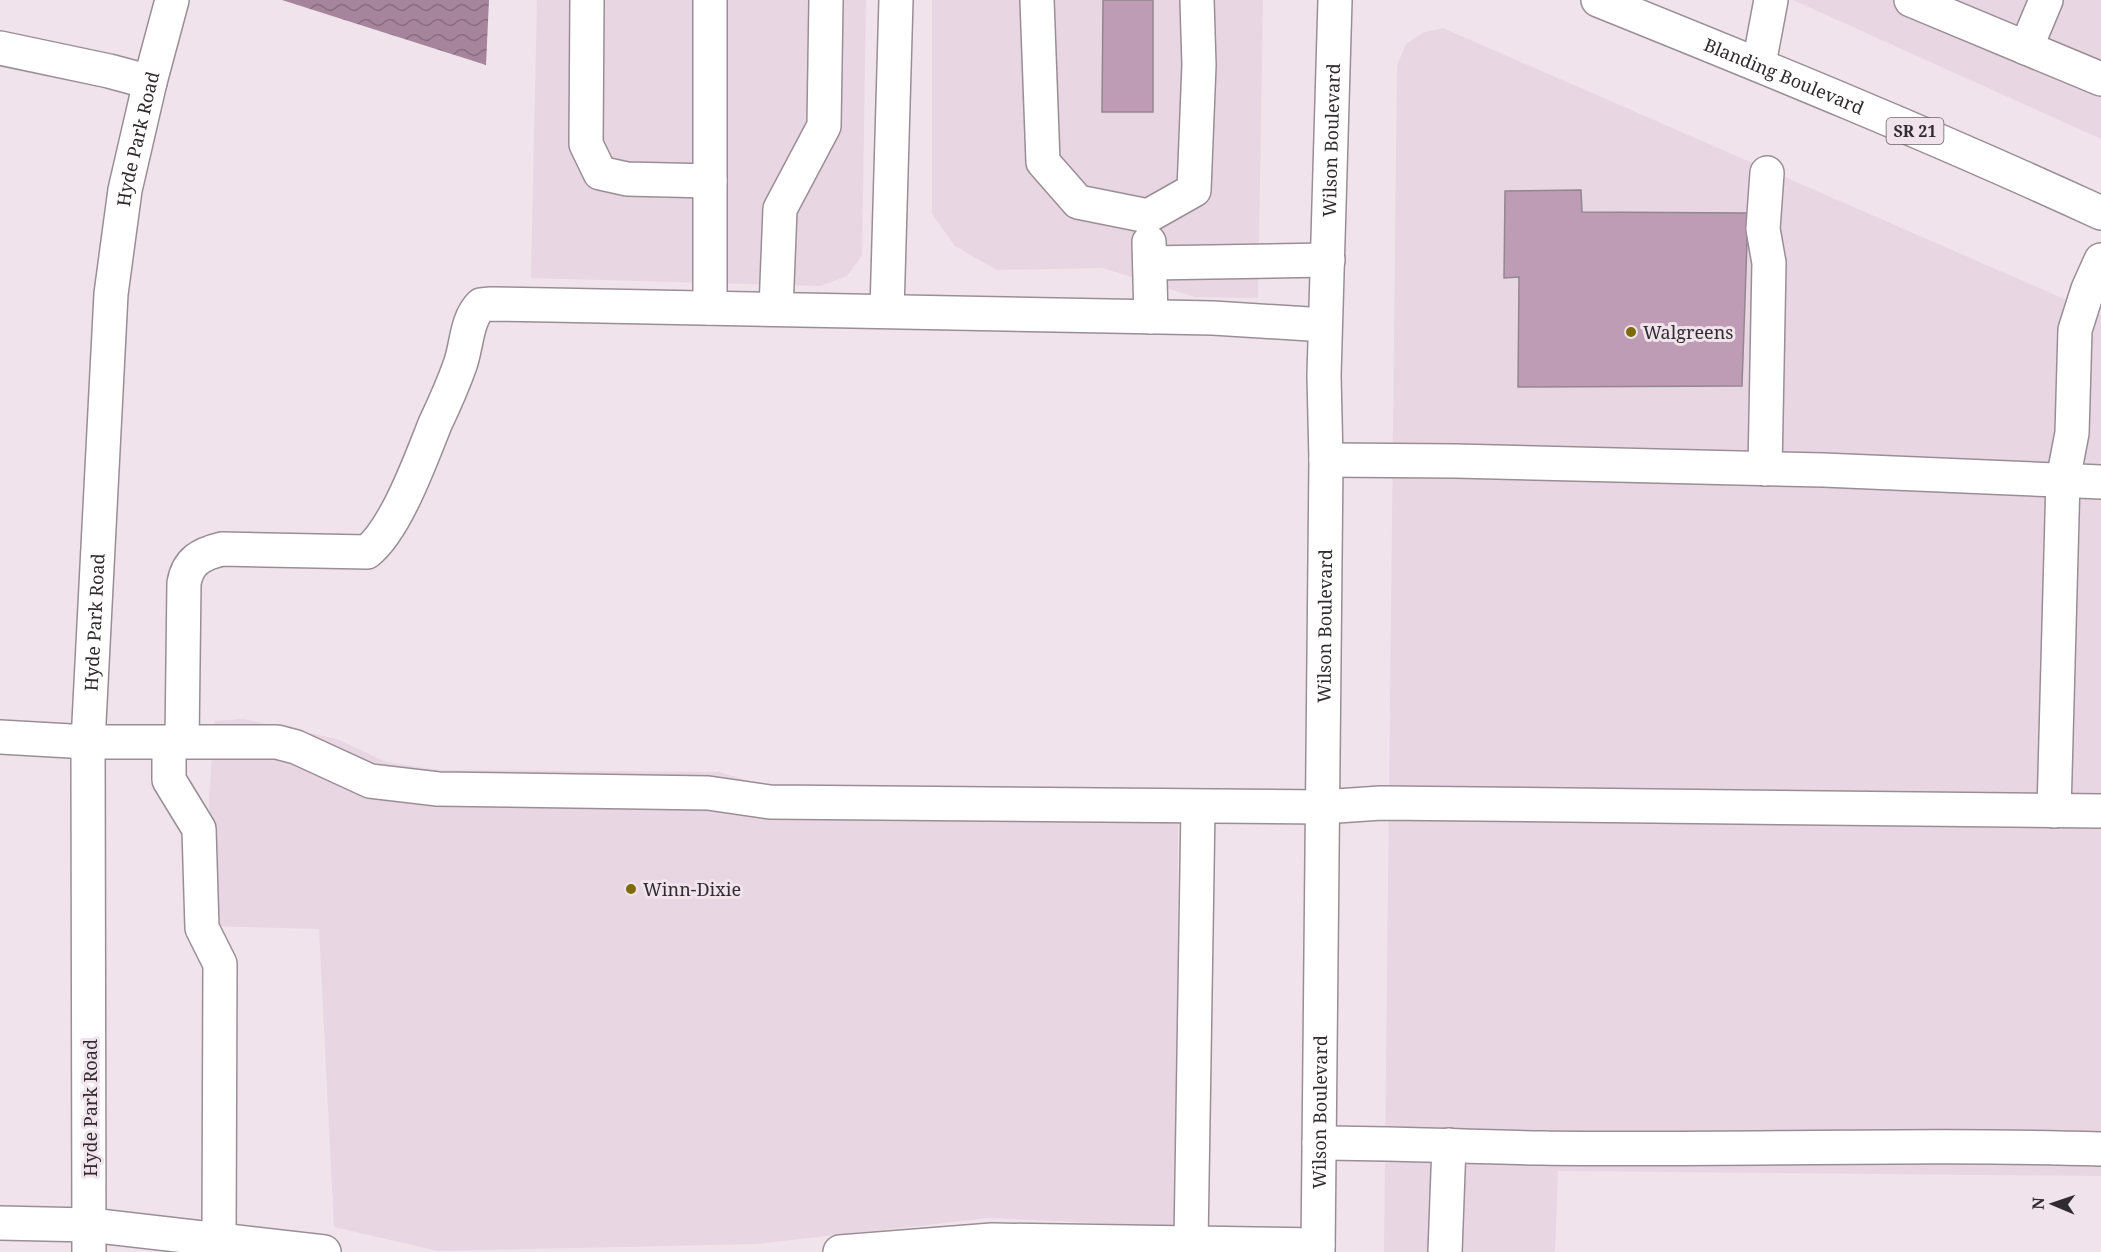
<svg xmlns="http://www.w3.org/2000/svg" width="2101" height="1252" font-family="'Noto Serif',serif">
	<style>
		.built { fill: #e9d6e3 }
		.water { fill: url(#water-waves) }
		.building { fill: #bf9cb5; stroke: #92878f; stroke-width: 1.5 }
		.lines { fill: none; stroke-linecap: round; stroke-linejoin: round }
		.minor-casing { stroke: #9a8e96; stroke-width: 36 }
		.major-casing { stroke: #9a8e96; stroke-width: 36 }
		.minor { stroke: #fff; stroke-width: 33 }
		.major { stroke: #fff; stroke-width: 33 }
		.poi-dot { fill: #7d6b04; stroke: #f0e3ec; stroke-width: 2 }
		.labels { text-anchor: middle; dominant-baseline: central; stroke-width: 6; stroke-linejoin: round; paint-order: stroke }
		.shield { fill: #f0e3ec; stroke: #696267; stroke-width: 1.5 }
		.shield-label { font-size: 16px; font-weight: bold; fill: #2f2b2e }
		.street-label { font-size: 18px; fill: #2f2b2e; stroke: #f0e3ec }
		.poi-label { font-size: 18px; fill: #2f2b2e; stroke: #f0e3ec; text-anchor: start }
	</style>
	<defs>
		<pattern id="water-waves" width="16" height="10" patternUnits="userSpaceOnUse" patternTransform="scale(1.5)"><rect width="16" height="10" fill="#a6849c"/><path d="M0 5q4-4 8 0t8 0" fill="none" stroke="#886c80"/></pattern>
	</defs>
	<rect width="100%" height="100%" fill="#f0e3ec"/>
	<path class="built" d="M 537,0 L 866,0 L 862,255 L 847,276 L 820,286 L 531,278 Z
		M 932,0 L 1263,0 L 1258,298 L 1195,297 L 1103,268 L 997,270 L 955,246 L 932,214 Z
		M 1793,0 L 2101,0 L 2101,139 Z
		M 1443,28 L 2101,315 L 2101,1176 L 1558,1171 L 1555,1252 L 1384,1252 L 1397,65 L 1406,44 L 1422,33 Z
		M 244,719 L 337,739 L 386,762 L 439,770 L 719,772 L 770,787 L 1178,793 L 1177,1227 L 989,1218 L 756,1244 L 438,1251 L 334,1227 L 319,929 L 212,926 L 209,798 L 215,721 Z"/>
	<path class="water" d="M 282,0 L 489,0 L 486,65 Z"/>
	<path class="building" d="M 1103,0 L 1153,0 L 1153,112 L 1102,112 Z
		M 1581,190 L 1582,212 L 1748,213 L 1742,386 L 1518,387 L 1519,277 L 1504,278 L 1505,191 Z"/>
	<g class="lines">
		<g class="minor-casing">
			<g id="minor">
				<path d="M 587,0 L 586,144 L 600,173 L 627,179 L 710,181"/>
				<path d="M 710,0 L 710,308"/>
				<path d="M 1037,0 L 1043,162 L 1078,202 L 1148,216 L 1194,190 L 1199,65 L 1197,0"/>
				<path d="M 1911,0 L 2101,79"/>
				<path d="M 0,48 L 109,71 L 150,82"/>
				<path d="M 2026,48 L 2046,0"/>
				<path d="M 1759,64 L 1771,0"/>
				<path d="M 1149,242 L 1151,317"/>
				<path d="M 1150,263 L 1328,260"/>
				<path d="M 776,309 L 780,209 L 824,126 L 826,0"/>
				<path d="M 887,311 L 896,0"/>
				<path d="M 1326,460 L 1455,461 L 1823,470 L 2101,482"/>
				<path d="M 1765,469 L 1769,263 L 1763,229 L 1767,173"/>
				<path d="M 0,737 L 88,742 L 277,742 L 296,747 L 370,781 L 438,789 L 708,793 L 770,802 L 1322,807 L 1381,803 L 2101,811"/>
				<path d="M 169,742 L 169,780 L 199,829 L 202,928 L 220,964 L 219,1240"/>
				<path d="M 182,742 L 184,583 C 188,561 201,554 222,549 L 367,552 C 396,529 421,459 435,424 C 444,405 453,385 460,365 C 467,346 466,320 481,305 L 491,304 L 550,305 L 1213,318 L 1325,325"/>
				<path d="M 2054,811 L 2063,480 L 2072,433 L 2075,330 L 2088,289 L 2101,260"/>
				<path d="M 1319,1143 C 1393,1143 1467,1147 1542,1148 C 1728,1151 1915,1143 2101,1149"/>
				<path d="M 0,1223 L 90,1225 L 324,1252"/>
				<path d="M 1191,1243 L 1198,807"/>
				<path id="s1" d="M 89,1252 L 88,742 L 111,294 L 125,190 L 150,82 L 172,0"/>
				<path d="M 840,1252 L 992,1240 L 1318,1245"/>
				<path d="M 1445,1252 L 1449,1145"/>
			</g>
		</g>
		<g class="major-casing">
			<g id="major">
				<path id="s2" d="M 1598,0 C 1767,68 1936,137 2101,213"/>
				<path id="s3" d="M 1318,1252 L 1326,460 L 1324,376 L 1335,0"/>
			</g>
		</g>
		<use href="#minor" class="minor"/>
		<use href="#major" class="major"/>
	</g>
	<g class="poi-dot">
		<circle cx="1631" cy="332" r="6"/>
		<circle cx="631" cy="889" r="6"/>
	</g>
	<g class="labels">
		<rect class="shield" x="1886.5" y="118" width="57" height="26" rx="4.5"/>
		<g class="shield-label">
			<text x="1915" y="131">SR 21</text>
		</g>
		<g class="street-label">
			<text stroke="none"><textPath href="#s2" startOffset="201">Blanding Boulevard</textPath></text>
			<text stroke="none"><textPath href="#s1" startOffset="1116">Hyde Park Road</textPath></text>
			<text stroke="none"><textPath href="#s3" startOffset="1112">Wilson Boulevard</textPath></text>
			<text stroke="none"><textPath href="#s1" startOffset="630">Hyde Park Road</textPath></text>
			<text stroke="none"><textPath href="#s3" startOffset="626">Wilson Boulevard</textPath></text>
			<text transform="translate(90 1108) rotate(-90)">Hyde Park Road</text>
			<text stroke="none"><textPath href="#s3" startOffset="140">Wilson Boulevard</textPath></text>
		</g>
		<g class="poi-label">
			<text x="1643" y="332">Walgreens</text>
			<text x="643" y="889">Winn-Dixie</text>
		</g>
	</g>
	<g transform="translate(2053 1204) rotate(272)" stroke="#f0e3ec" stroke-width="4.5" paint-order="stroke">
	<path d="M0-4.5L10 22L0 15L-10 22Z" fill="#2f2b2e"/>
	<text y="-9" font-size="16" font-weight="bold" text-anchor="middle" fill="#2f2b2e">N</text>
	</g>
</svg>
